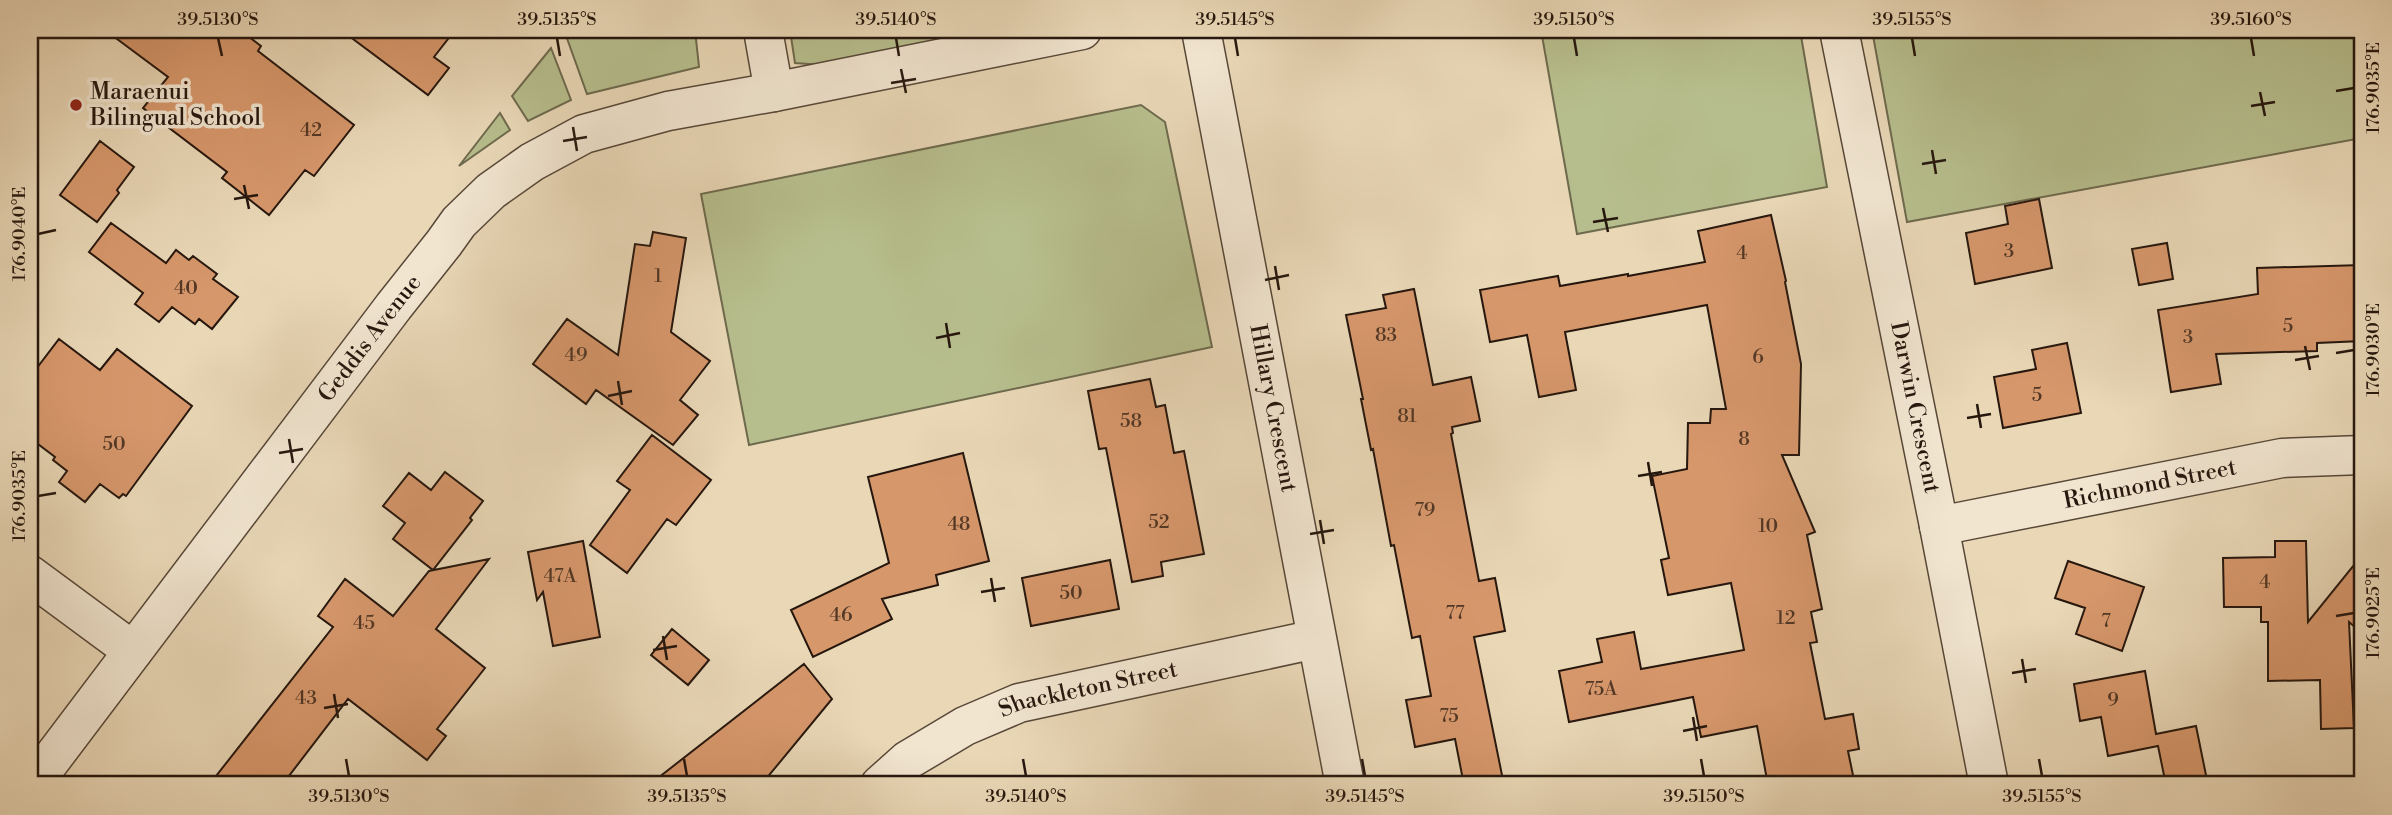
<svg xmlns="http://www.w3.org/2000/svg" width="2392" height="815" font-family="'Libre Bodoni',serif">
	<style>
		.green { fill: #b7be8d; stroke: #6e6a4e; stroke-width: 2 }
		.building { fill: #d6976b; stroke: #26170e; stroke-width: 2 }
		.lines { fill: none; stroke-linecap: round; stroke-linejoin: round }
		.minor-casing { stroke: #574738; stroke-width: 41 }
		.minor { stroke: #f1e5d0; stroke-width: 38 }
		.ticks { fill: none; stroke: #26170e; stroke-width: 2.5 }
		.poi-dot { fill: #8f2418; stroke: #f1e5d0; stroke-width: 2.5 }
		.labels { text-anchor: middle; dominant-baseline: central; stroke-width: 7; stroke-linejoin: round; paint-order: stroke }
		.number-label { font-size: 19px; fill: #523725 }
		.poi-label { font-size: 23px; fill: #26170e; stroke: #f1e5d0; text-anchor: start }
		.street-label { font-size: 23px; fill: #26170e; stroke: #f1e5d0 }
		.neatline { fill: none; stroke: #26170e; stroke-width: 2.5 }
		.ticks-label { font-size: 18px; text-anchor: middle; fill: #26170e }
	</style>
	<rect width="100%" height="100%" fill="#e9d7b6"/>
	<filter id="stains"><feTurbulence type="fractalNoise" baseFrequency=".00286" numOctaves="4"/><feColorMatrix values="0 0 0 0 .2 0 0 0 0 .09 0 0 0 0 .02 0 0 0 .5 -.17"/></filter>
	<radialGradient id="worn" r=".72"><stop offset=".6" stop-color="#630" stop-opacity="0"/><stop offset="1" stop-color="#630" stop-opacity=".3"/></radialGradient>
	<path class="green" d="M 564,30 L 695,30 L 699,67 L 587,94 Z
		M 790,30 L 1012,30 L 837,66 L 795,63 Z
		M 1541,30 L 1800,30 L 1827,187 L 1577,234 Z
		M 1872,30 L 2362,30 L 2362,138 L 1907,222 Z
		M 551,48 L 571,100 L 528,121 L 512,96 Z
		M 1141,105 L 1165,122 L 1212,347 L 749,445 L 701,194 Z
		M 500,113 L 510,130 L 459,166 Z"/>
	<path class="building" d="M 105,30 L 240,30 L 261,46 L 258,51 L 354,125 L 314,176 L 305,170 L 269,215 L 222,178 L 227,172 L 143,108 L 168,77 Z
		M 341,30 L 455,30 L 434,57 L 449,68 L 428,95 Z
		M 100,141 L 134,167 L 117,190 L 119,193 L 97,222 L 60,195 Z
		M 2039,199 L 2052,268 L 1975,284 L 1966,233 L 2008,224 L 2005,206 Z
		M 1771,215 L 1786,281 L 1785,282 L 1801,364 L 1799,455 L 1782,455 L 1815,532 L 1807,535 L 1822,609 L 1811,612 L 1817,642 L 1810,643 L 1825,719 L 1853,714 L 1859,749 L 1848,751 L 1855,785 L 1768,785 L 1757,726 L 1701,737 L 1693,697 L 1569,722 L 1559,671 L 1602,662 L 1597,639 L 1634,632 L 1641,669 L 1744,650 L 1731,583 L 1668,595 L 1661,560 L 1669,558 L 1652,476 L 1687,469 L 1688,423 L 1710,423 L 1711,409 L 1726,409 L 1707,305 L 1565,332 L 1576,390 L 1539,397 L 1527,335 L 1490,342 L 1480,290 L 1558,276 L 1560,286 L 1628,274 L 1628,276 L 1705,262 L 1698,231 Z
		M 111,223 L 166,263 L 176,250 L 189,260 L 193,256 L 217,274 L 213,279 L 238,297 L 212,329 L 199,319 L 195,324 L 172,307 L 159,322 L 135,304 L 143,293 L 89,252 Z
		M 653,232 L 686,238 L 671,332 L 710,361 L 680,400 L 698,415 L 673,445 L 596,390 L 586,404 L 533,364 L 567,319 L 618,355 L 635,244 L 650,246 Z
		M 2167,243 L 2173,279 L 2139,285 L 2132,249 Z
		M 2362,265 L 2362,341 L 2317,343 L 2317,351 L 2216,354 L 2221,384 L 2171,392 L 2158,310 L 2258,294 L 2257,268 Z
		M 1414,289 L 1433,385 L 1471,377 L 1480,421 L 1452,427 L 1453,433 L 1451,434 L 1479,581 L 1495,578 L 1505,631 L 1474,637 L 1504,785 L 1464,785 L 1455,739 L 1415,747 L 1406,700 L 1431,696 L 1420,636 L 1412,638 L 1394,545 L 1391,546 L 1373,449 L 1371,450 L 1361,399 L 1363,399 L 1346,315 L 1386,308 L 1383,295 Z
		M 59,339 L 100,370 L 117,349 L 192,406 L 126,496 L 123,494 L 119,498 L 100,484 L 85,502 L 59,482 L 67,471 L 53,460 L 55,457 L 30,438 L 30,377 Z
		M 2067,343 L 2081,413 L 2003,428 L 1994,377 L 2036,369 L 2032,350 Z
		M 1150,379 L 1156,407 L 1165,405 L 1174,453 L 1184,451 L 1204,554 L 1161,562 L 1163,576 L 1132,582 L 1106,448 L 1099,449 L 1088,391 Z
		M 652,435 L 711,480 L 676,525 L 667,519 L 627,573 L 590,545 L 630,490 L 617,481 Z
		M 963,453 L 989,561 L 936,575 L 938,585 L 882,599 L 892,619 L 813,657 L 791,610 L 889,563 L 868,477 Z
		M 445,472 L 483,501 L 470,518 L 472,520 L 433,570 L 393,539 L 405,523 L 383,506 L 409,473 L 431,490 Z
		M 583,541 L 600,637 L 553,646 L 543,592 L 537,600 L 528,552 Z
		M 2275,541 L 2306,541 L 2308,622 L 2362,555 L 2362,633 L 2349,622 L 2354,728 L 2321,729 L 2320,680 L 2268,681 L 2268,622 L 2261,622 L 2261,607 L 2224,607 L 2223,558 L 2275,557 Z
		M 489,559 L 436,629 L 485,668 L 437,729 L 446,736 L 427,760 L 348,699 L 282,785 L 209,785 L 333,627 L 318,616 L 345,579 L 393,616 L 429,571 Z
		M 1110,560 L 1119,609 L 1031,626 L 1022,578 Z
		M 2068,561 L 2144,587 L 2122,651 L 2076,634 L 2085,608 L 2055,598 Z
		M 672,629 L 709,660 L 688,685 L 651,655 Z
		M 804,664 L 832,699 L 761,785 L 649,785 Z
		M 2145,671 L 2156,734 L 2196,726 L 2208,785 L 2166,785 L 2158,746 L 2108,756 L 2101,717 L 2080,721 L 2074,684 Z"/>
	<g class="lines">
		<g class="minor-casing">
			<g id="minor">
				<path d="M 763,30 L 774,92"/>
				<path id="s1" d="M 1201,30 L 1345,785"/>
				<path id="s2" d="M 1839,30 L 1939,526 L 1989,785"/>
				<path id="s3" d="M 1939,526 L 2282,458 L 2362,455"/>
				<path d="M 30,575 L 133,651"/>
				<path id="s4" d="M 32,785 L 394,306 L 444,243 L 459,222 L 491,191 L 532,162 L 584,134 L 668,111 L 774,92 L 1082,30"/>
				<path id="s5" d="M 880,785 L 908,760 L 965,726 L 1019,703 L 1316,639"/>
			</g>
		</g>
		<use href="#minor" class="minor"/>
	</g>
	<path class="ticks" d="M 218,38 L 222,56M 557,38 L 560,56M 896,38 L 899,56M 1235,38 L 1238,56M 1574,38 L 1577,56M 1912,38 L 1915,56M 2251,38 L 2254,56M 901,69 L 906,93M 891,83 L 916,79M 2336,91 L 2354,88M 2260,92 L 2265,116M 2251,106 L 2275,102M 573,127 L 577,151M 563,141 L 587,137M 1932,150 L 1936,174M 1922,164 L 1946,160M 244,185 L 249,209M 234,199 L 258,195M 1603,208 L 1608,232M 1593,222 L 1618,218M 38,234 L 56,230M 1275,266 L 1279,290M 1265,280 L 1289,275M 946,323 L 950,348M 936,338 L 960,333M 2305,346 L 2310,370M 2336,353 L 2354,350M 2295,360 L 2319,356M 618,381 L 622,405M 608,396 L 632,391M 1977,404 L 1981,428M 1967,418 L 1991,414M 289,439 L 293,463M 279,453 L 303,449M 1648,462 L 1652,486M 1638,476 L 1662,472M 38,496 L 56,493M 1320,520 L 1324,544M 1310,534 L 1334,530M 991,578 L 995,602M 981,592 L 1005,588M 2336,616 L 2354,613M 663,636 L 667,660M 653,650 L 677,646M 2022,659 L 2026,683M 2012,673 L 2036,669M 334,694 L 338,718M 324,708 L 348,704M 1693,717 L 1697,741M 1683,731 L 1707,726M 346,759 L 349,776M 684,759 L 687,776M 1023,759 L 1026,776M 1362,759 L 1365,776M 1701,759 L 1704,776M 2039,759 L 2042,776"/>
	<circle class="poi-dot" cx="76" cy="105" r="7"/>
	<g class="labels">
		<g class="number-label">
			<text x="311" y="130">42</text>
			<text x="2009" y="251">3</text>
			<text x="1742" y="253">4</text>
			<text x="658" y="276">1</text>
			<text x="186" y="288">40</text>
			<text x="2288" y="326">5</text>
			<text x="1386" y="335">83</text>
			<text x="2188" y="337">3</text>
			<text x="576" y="355">49</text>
			<text x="1758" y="357">6</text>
			<text x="2037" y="395">5</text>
			<text x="1407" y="416">81</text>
			<text x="1131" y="421">58</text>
			<text x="1744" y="439">8</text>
			<text x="114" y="444">50</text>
			<text x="1425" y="510">79</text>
			<text x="1159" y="522">52</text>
			<text x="959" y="524">48</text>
			<text x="1768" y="526">10</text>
			<text x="560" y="576">47A</text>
			<text x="2265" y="582">4</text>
			<text x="1071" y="593">50</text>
			<text x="1455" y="613">77</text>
			<text x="841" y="615">46</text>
			<text x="1786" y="618">12</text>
			<text x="2106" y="621">7</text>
			<text x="364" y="623">45</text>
			<text x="1601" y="689">75A</text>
			<text x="306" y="698">43</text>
			<text x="2113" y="700">9</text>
			<text x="1449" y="716">75</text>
		</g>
		<g class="poi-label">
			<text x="90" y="92">Maraenui<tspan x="90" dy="26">Bilingual School</tspan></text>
		</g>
		<g class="street-label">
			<text stroke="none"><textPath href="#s4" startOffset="560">Geddis Avenue</textPath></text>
			<text stroke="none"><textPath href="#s2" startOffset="385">Darwin Crescent</textPath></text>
			<text stroke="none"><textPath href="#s1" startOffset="385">Hillary Crescent</textPath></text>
			<text stroke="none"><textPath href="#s3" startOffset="215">Richmond Street</textPath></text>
			<text stroke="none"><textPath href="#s5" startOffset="233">Shackleton Street</textPath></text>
		</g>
	</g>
	<rect width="2392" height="815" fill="none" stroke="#e9d7b6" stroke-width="77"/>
	<rect x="38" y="38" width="2316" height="738" class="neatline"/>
	<g class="ticks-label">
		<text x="218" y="25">39.5130°S</text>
		<text x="557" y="25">39.5135°S</text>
		<text x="896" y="25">39.5140°S</text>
		<text x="1235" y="25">39.5145°S</text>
		<text x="1574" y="25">39.5150°S</text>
		<text x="1912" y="25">39.5155°S</text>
		<text x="2251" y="25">39.5160°S</text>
		<text transform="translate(2373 88) rotate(-90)" y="6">176.9035°E</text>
		<text transform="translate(19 234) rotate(-90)" y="6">176.9040°E</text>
		<text transform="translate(2373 350) rotate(-90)" y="6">176.9030°E</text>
		<text transform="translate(19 496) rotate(-90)" y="6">176.9035°E</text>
		<text transform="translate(2373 613) rotate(-90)" y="6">176.9025°E</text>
		<text x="349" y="802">39.5130°S</text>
		<text x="687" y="802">39.5135°S</text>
		<text x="1026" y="802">39.5140°S</text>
		<text x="1365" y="802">39.5145°S</text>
		<text x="1704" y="802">39.5150°S</text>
		<text x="2042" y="802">39.5155°S</text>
	</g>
	<rect width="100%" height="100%" filter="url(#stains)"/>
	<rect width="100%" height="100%" fill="url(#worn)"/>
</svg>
